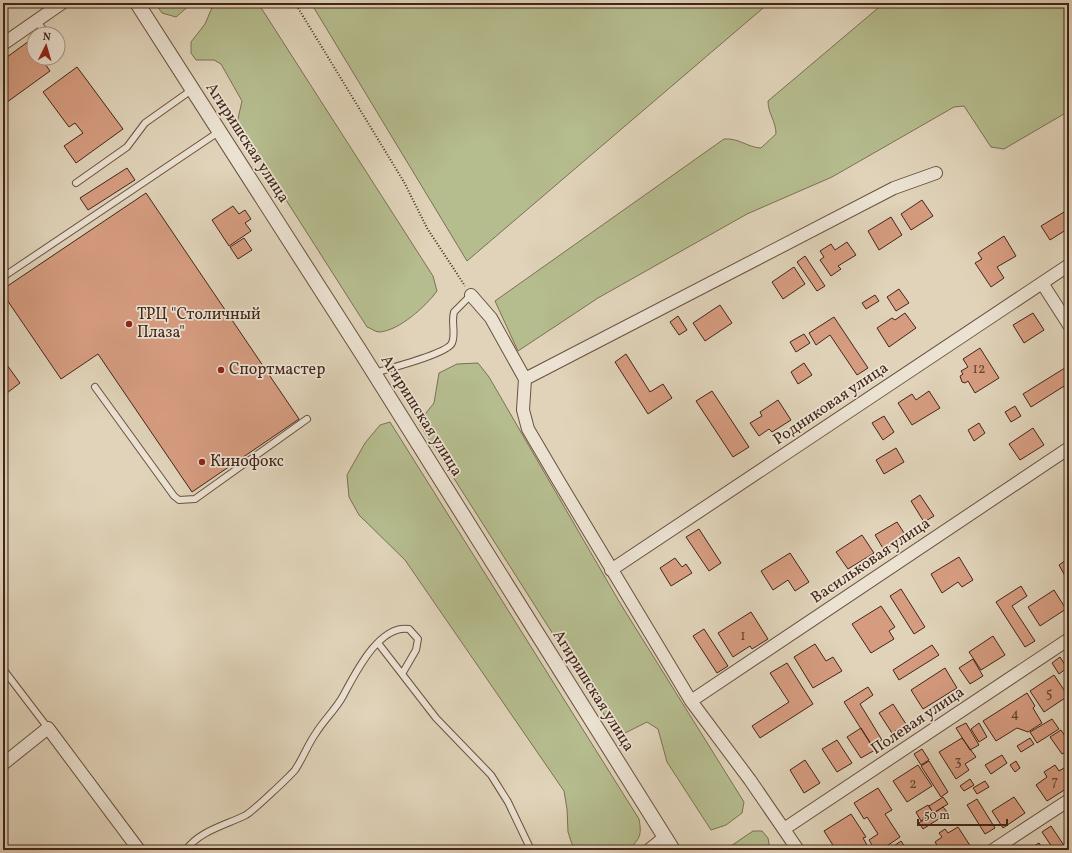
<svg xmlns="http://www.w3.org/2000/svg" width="1072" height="853" font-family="Vollkorn,serif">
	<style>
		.green { fill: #b5bc8e; stroke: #7c7054 }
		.building { fill: #d69c80; stroke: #432519 }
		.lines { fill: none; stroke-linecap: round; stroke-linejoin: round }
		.service-casing { stroke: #6a5041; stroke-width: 8 }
		.minor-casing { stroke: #6a5041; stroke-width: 14 }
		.tertiary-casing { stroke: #6a5041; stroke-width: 16 }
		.path { stroke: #432519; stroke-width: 2; stroke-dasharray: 1 2; stroke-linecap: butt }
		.service { stroke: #ebe2d2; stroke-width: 6 }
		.minor { stroke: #ebe2d2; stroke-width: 12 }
		.tertiary { stroke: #ebe2d2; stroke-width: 14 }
		.poi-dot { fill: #8f2418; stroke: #ebe2d2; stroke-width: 1.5 }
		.labels { text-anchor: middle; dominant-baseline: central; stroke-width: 3.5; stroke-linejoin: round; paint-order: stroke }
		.number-label { font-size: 14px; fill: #684333 }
		.street-label { font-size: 16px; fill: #432519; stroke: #ebe2d2 }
		.poi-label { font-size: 16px; fill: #432519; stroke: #ebe2d2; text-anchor: start }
	</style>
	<rect width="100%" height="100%" fill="#e0d3b9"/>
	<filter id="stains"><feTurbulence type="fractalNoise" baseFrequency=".005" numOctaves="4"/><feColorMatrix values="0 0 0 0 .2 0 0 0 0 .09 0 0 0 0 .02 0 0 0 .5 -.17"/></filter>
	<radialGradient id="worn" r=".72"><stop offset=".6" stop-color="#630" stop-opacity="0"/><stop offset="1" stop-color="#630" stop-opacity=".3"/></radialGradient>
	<path class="green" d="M 155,3 L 192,3 L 176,17 L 162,13 Z
		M 214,3 L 258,3 L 433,276 L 437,291 C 426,306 399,331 379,332 C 375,332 371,328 367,327 L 237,123 L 242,101 L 221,64 L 214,60 L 196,60 L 191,53 L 191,42 L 205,24 Z
		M 311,3 L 769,3 L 467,261 Z
		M 884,3 L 1069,3 L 1069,111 L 1004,149 L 991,147 L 964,106 L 954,107 L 832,177 L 747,214 L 598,298 L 518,351 L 495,301 L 724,139 C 740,138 746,147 761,148 L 776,134 C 776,121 768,114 768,101 Z
		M 478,363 L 489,377 L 620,603 L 744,802 L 742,813 L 726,825 L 711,830 L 667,762 L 658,729 L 647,722 L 623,734 L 614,730 L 420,425 L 422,418 L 434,403 L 439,373 L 457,364 Z
		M 390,422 L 639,819 C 642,835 640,839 628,850 L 574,850 L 568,832 L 567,809 L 564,791 L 405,560 L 359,515 L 349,497 L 347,475 L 365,443 L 380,425 Z
		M 753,831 L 762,831 L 768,838 L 770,850 L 725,850 Z"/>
	<path class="building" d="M 29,41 L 34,49 L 34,58 L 41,58 L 50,71 L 3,105 L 3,60 Z
		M 77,67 L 123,129 L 76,163 L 64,146 L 83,133 L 75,123 L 69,127 L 43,92 Z
		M 127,168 L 135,180 L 88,210 L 80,198 Z
		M 146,193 L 299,419 L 192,492 L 98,354 L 61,379 L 3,294 L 3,289 Z
		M 922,200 L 933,216 L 911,230 L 901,214 Z
		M 233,206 L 239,214 L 245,210 L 251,219 L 245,223 L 251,231 L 229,246 L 212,220 Z
		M 1069,209 L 1069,228 L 1050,240 L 1041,226 Z
		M 891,217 L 902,235 L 879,250 L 868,231 Z
		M 1004,236 L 1016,256 L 997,267 L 1004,278 L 991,287 L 975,263 L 982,259 L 978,253 Z
		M 244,238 L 252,250 L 238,259 L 230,247 Z
		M 847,242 L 856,255 L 838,266 L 841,269 L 831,276 L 820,260 L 824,257 L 820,251 L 831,244 L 835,250 Z
		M 805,256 L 825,286 L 817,291 L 797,262 Z
		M 794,267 L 805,284 L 783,299 L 772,282 Z
		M 899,289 L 909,303 L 896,311 L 887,297 Z
		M 875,295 L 879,301 L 866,309 L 862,303 Z
		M 720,305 L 732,323 L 705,341 L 693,323 Z
		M 905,313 L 916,328 L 889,347 L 877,328 L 892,318 L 895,320 Z
		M 1033,313 L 1044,330 L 1024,343 L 1013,325 Z
		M 678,316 L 687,330 L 679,335 L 670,322 Z
		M 834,317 L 868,368 L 857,375 L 830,335 L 816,345 L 809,333 Z
		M 804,334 L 810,343 L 796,352 L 790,342 Z
		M 980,348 L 999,378 L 975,393 L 968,381 L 965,383 L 962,382 L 960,376 L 963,374 L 961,371 L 968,367 L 963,359 Z
		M 626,354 L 650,392 L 663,384 L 672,398 L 648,414 L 615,362 Z
		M 804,363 L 812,375 L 798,384 L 791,372 Z
		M 7,365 L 20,383 L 3,396 L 3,368 Z
		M 1068,366 L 1069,383 L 1031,407 L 1023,394 Z
		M 712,391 L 749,447 L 733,457 L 696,401 Z
		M 929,391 L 940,408 L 912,425 L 898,403 L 912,394 L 916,400 Z
		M 778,400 L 791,420 L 772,432 L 769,429 L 759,436 L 750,423 L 762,416 L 760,412 Z
		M 1015,406 L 1021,416 L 1011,422 L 1005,412 Z
		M 884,416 L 894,432 L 883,440 L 872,423 Z
		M 979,423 L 985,433 L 974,441 L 968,430 Z
		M 1033,428 L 1044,445 L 1020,460 L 1009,444 Z
		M 896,448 L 904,462 L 884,474 L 876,460 Z
		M 920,495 L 934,516 L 924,522 L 911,501 Z
		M 897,522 L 906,536 L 884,550 L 875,535 Z
		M 699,529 L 721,563 L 709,571 L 686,537 Z
		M 862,535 L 874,553 L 848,569 L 836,552 Z
		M 790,553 L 809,582 L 795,591 L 788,580 L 773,590 L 761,571 Z
		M 959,557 L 973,580 L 962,587 L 958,582 L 942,593 L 931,574 Z
		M 675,558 L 682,567 L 686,564 L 692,573 L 671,586 L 660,568 Z
		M 1069,558 L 1069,583 L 1059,565 Z
		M 1021,586 L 1027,596 L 1012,606 L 1035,641 L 1025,647 L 996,602 Z
		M 901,589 L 925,627 L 914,634 L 890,596 Z
		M 1054,590 L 1066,609 L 1040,626 L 1028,607 Z
		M 881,606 L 895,627 L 889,631 L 894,639 L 871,653 L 852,624 Z
		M 751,612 L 768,639 L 752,649 L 750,646 L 733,657 L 718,633 Z
		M 704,629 L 728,666 L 717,673 L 693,636 Z
		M 993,636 L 1005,655 L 981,670 L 969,652 Z
		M 815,644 L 826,661 L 833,657 L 842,671 L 813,688 L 794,657 Z
		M 932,645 L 939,655 L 899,680 L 893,670 Z
		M 1060,657 L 1067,668 L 1059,674 L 1052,663 Z
		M 973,659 L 983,676 L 970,684 L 959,668 Z
		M 787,663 L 813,704 L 760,738 L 752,726 L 789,702 L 770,673 Z
		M 945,668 L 957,688 L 923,709 L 911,690 Z
		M 1054,675 L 1068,696 L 1044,712 L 1030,691 Z
		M 868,687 L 873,695 L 860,704 L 882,740 L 872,746 L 844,702 Z
		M 1027,693 L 1035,706 L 1033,708 L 1042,723 L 1028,732 L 1017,728 L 996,741 L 983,721 Z
		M 893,704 L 906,724 L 892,733 L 879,713 Z
		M 1052,719 L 1059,729 L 1037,743 L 1030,732 Z
		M 966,723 L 979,745 L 970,750 L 956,728 Z
		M 979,723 L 987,737 L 979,742 L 971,729 Z
		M 861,728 L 875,750 L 861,758 L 847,737 Z
		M 1061,730 L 1069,742 L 1069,750 L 1062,754 L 1050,737 Z
		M 962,738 L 976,757 L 965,764 L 969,770 L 956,779 L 939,752 Z
		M 1030,738 L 1034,744 L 1021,752 L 1017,746 Z
		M 837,740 L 852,763 L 837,772 L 822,749 Z
		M 922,749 L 929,760 L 921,765 L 914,754 Z
		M 1002,755 L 1007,763 L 991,774 L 985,765 Z
		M 805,760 L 820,783 L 804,793 L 790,770 Z
		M 929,761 L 948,792 L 941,797 L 921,766 Z
		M 1016,761 L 1020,768 L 1015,772 L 1010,765 Z
		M 918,765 L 932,786 L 907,802 L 893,781 Z
		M 1055,765 L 1059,771 L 1069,765 L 1069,787 L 1047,801 L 1036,785 L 1047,777 L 1044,772 Z
		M 970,779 L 974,785 L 964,791 L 960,786 Z
		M 985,781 L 989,787 L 977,794 L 973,788 Z
		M 878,788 L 892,810 L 885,814 L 900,837 L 881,850 L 875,850 L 869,840 L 878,834 L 867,817 L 864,819 L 854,803 Z
		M 943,797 L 948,804 L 933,813 L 929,806 Z
		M 1014,797 L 1025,813 L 1003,828 L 992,811 Z
		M 977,799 L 995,828 L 985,834 L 967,805 Z
		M 928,805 L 933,813 L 921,821 L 916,812 Z
		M 943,807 L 948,813 L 923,829 L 919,823 Z
		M 851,814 L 866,837 L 863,838 L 867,845 L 860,850 L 836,850 L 824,831 Z
		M 1051,826 L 1067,850 L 1054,850 L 1042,832 Z
		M 958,827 L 971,847 L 967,850 L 940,850 L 935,842 L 942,837 L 939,833 L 945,829 L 948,833 Z
		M 901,841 L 907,850 L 888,850 Z
		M 1039,843 L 1043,850 L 1028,850 Z"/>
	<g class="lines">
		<g class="service-casing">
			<path id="service" d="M 37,21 L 46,34
				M 76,183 L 127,147 L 145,123 L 193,89
				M 3,277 L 220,131
				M 374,373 C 387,369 447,354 452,343 C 456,334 451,322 454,312 L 471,295
				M 95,387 L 174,496 L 179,500 L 195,499 L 307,419
				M 378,643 L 402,674
				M 3,669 L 48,728
				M 186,850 C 199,831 226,825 246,815 C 253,811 289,777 295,770 C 303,758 308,744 316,733 C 324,720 336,709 343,696 C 355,674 379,624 409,629 L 418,639 L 416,650 L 402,674 L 436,718 L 491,775 L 508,802 L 531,850"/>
		</g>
		<g class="minor-casing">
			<path id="minor" d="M 3,44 L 62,3
				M 1042,283 L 1069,325
				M 471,295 L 491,318 L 525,379 L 523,410 L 528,429 L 558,480 L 691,701 L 750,780 L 798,850
				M 525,379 L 894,188 L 936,173
				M 611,570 L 1069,265
				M 691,701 L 1069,448
				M 3,764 L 48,728 L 139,850
				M 784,829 L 1069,639
				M 649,850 L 665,837
				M 993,850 L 1069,800"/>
		</g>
		<g class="tertiary-casing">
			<path id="tertiary" d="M 137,3 L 362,354 L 673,850"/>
		</g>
		<path class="path" d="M 295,3 L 404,182 L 427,228 L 465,286"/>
		<use href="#service" class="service"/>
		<use href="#minor" class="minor"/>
		<use href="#tertiary" class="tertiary"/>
	</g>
	<g class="poi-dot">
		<circle cx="129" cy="324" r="4"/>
		<circle cx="221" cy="370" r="4"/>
		<circle cx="202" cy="462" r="4"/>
	</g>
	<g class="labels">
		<g class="number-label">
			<text x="979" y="369">12</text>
			<text x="743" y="636">1</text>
			<text x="1049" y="693">5</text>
			<text x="1015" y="714">4</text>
			<text x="958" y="761">3</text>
			<text x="1055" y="781">7</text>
			<text x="913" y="784">2</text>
		</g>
		<g class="street-label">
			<text transform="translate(247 143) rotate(57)">Агиришская улица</text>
			<text transform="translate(831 404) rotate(-34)">Родниковая улица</text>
			<text transform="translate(421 416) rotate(58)">Агиришская улица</text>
			<text transform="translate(871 561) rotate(-34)">Васильковая улица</text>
			<text transform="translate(593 691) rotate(58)">Агиришская улица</text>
			<text transform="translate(918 721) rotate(-34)">Полевая улица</text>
		</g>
		<g class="poi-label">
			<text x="137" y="315">ТРЦ "Столичный<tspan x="137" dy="18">Плаза"</tspan></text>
			<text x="229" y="370">Спортмастер</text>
			<text x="210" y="462">Кинофокс</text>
		</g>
	</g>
	<rect width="1072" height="853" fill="none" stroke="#e0d3b9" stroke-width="16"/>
	<rect x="4" y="4" width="1064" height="845" fill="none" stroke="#432519" stroke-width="2"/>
	<rect x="8" y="8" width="1056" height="837" fill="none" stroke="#432519"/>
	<g transform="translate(46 46) rotate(5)"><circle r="19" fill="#ebe2d2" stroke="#a89688"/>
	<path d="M0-3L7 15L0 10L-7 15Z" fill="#8f2418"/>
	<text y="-6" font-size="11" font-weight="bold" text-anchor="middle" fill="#432519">N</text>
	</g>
	<path d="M918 819v6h89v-6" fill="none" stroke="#432519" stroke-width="2"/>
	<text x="924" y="819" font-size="12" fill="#432519" stroke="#ebe2d2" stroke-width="3" paint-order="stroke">50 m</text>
	<rect width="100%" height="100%" filter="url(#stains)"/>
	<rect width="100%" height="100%" fill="url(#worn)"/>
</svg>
